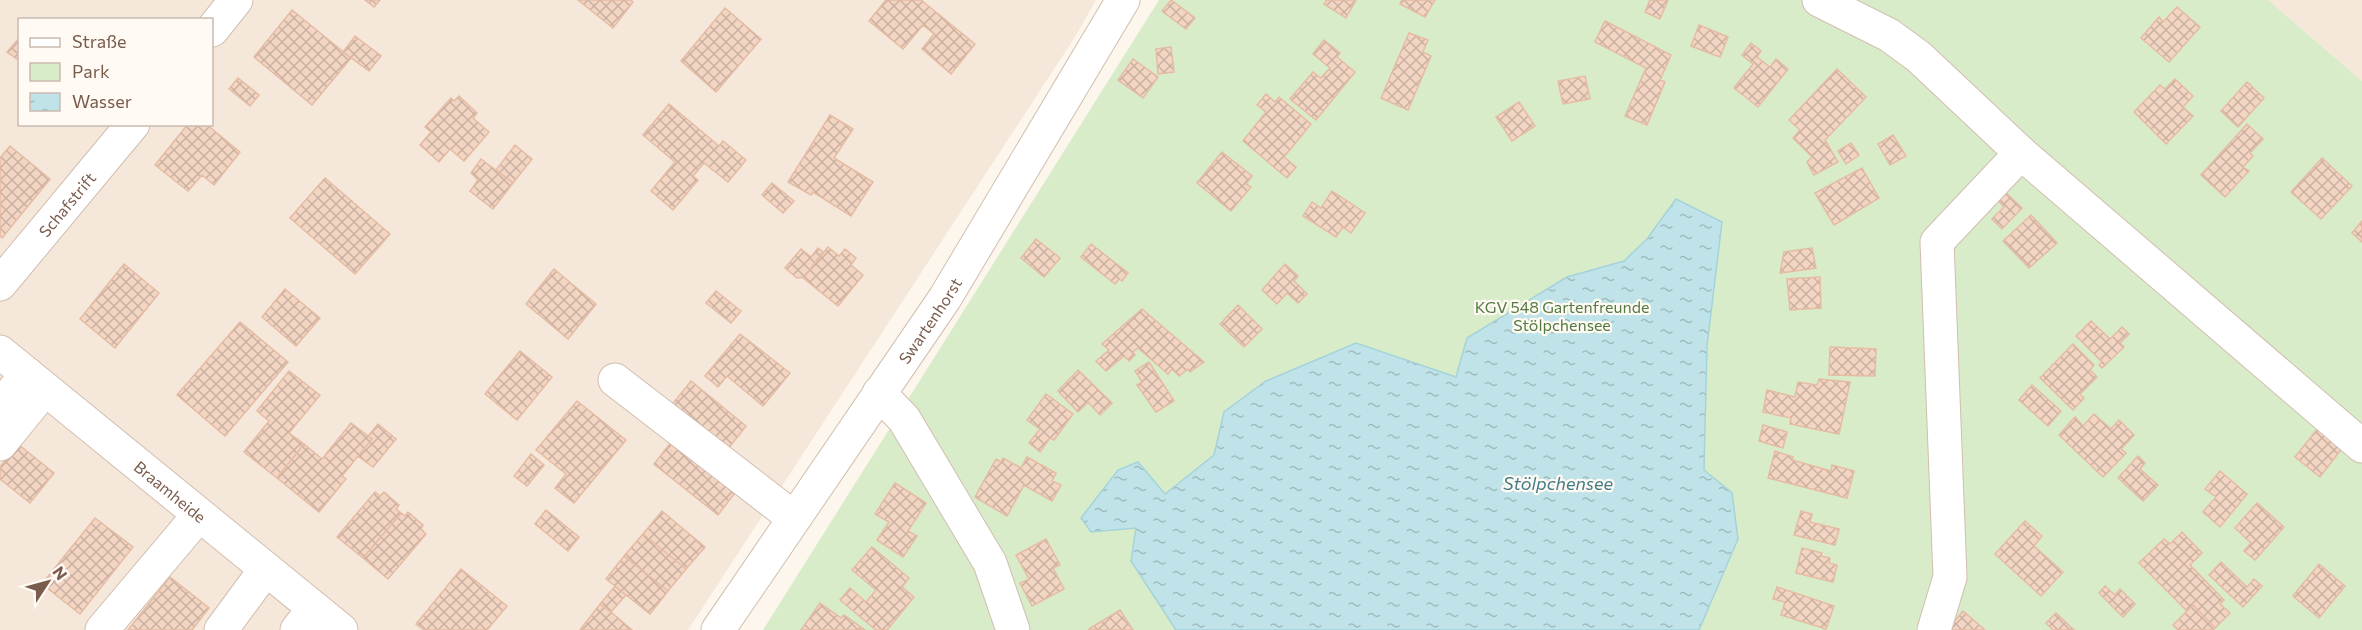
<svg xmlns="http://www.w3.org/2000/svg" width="2362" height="630" font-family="Commissioner,sans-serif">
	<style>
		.residential { fill: #f5e8da; fill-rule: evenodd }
		.green { fill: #d8ecc9 }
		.water { fill: url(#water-ripples); stroke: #a5d3da; stroke-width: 1.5 }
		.building { fill: url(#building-cross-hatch); stroke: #e6bba3; stroke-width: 1.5 }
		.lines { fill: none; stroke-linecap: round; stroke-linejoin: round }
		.minor-casing { stroke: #d1beb0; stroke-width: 35 }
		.minor { stroke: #fff; stroke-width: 33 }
		.labels { text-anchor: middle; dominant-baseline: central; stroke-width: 4.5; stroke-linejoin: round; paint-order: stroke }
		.street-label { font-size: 16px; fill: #7a5c4d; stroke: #fffaf3 }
		.park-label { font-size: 16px; fill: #537a41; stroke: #fffaf3 }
		.water-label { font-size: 18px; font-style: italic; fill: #437c86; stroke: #fffaf3 }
	</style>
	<defs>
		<pattern id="water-ripples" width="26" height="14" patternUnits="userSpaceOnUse" patternTransform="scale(1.5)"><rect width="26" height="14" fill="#bfe3e8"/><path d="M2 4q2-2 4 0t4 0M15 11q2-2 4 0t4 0" fill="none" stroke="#a0bbbe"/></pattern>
		<pattern id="building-cross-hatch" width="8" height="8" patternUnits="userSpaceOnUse" patternTransform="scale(1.5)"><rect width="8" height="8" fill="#f3d5c3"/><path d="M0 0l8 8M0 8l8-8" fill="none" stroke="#cab0a1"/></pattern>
	</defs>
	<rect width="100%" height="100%" fill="#fdf6ec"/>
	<path class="residential" d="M 0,0 L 1096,0 L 1075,37 L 688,630 L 0,630 ZM 20,20 L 212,20 L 212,124 L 20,124 Z
		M 2268,0 L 2362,0 L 2362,81 Z"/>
	<path class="green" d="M 1159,0 L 2268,0 L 2362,81 L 2362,630 L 763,630 Z"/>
	<path class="water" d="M 1676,199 L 1722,222 L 1707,346 L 1704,470 L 1732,493 L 1738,539 L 1699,630 L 1176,630 L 1131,561 L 1136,528 L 1091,532 L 1081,518 L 1118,470 L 1138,462 L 1165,494 L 1214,455 L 1224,412 L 1266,381 L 1356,343 L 1456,377 L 1467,338 L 1567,277 L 1624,261 L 1647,239 Z"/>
	<path class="building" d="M 365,0 L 380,0 L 374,7 Z
		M 578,0 L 630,0 L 633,2 L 613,28 Z
		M 886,0 L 921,0 L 975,44 L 951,74 L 922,49 L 934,34 L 923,25 L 903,49 L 869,21 Z
		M 1171,0 L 1195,18 L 1186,29 L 1162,11 Z
		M 1327,0 L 1356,0 L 1346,18 L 1324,4 Z
		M 1402,0 L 1435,0 L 1425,17 L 1400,4 Z
		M 1650,0 L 1668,0 L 1660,19 L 1645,12 Z
		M 2177,7 L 2200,27 L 2169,62 L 2141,38 L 2159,17 L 2163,22 Z
		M 725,8 L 761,39 L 716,92 L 681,61 Z
		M 292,10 L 351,58 L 312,105 L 254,57 Z
		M 1605,21 L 1671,55 L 1660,80 L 1665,82 L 1647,125 L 1625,116 L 1646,68 L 1595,42 Z
		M 1699,25 L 1728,37 L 1720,57 L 1691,46 Z
		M 1409,33 L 1428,40 L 1423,52 L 1431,56 L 1408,110 L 1381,98 Z
		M 355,36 L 381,56 L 369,71 L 343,52 Z
		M 20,37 L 20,61 L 7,52 Z
		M 1324,40 L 1340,53 L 1337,57 L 1355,72 L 1316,120 L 1290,99 L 1313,72 L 1321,78 L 1330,68 L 1313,54 Z
		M 1751,43 L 1761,51 L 1757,57 L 1770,67 L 1776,59 L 1788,69 L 1758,107 L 1734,88 L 1753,64 L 1742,55 Z
		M 1171,47 L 1174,72 L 1158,74 L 1156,49 Z
		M 1133,59 L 1158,77 L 1143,98 L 1118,80 Z
		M 1837,69 L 1866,97 L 1825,140 L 1838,162 L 1814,175 L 1807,162 L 1812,157 L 1793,138 L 1800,130 L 1789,120 Z
		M 1585,76 L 1590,99 L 1563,104 L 1558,81 Z
		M 238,78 L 259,95 L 250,106 L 229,89 Z
		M 2175,79 L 2193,96 L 2183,107 L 2193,116 L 2166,144 L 2134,112 L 2160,85 L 2165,89 Z
		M 2247,82 L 2264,98 L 2238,127 L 2221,111 Z
		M 1266,94 L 1275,102 L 1279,97 L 1311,124 L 1284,157 L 1296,167 L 1287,178 L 1243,141 L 1266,112 L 1257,105 Z
		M 459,96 L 477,113 L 473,118 L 489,132 L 464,161 L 450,149 L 439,162 L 420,145 L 431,132 L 425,127 L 451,98 L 454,101 Z
		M 1519,102 L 1535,126 L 1512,141 L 1496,117 Z
		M 669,104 L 719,146 L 723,141 L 746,160 L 728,182 L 704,163 L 693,176 L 698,180 L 673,210 L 651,191 L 675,162 L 643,135 Z
		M 830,115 L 853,129 L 834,158 L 873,182 L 851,216 L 813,192 L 811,195 L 788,182 Z
		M 188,124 L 206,124 L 240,152 L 214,185 L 202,175 L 188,191 L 155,165 Z
		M 2247,124 L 2263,139 L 2250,153 L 2253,156 L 2243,167 L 2249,171 L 2225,197 L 2201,175 Z
		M 1893,135 L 1906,156 L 1890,165 L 1878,144 Z
		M 1851,143 L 1859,155 L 1846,164 L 1838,151 Z
		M 515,145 L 532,159 L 513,183 L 496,170 Z
		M 10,146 L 50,179 L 2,238 L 0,236 L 0,158 Z
		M 1222,152 L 1252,176 L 1246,184 L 1251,187 L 1231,211 L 1197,183 Z
		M 2322,158 L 2352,186 L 2321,219 L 2291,192 Z
		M 481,159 L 513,183 L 493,209 L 470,191 L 478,180 L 471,173 Z
		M 1862,168 L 1879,198 L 1834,225 L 1815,193 Z
		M 325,178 L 390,234 L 355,274 L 290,218 Z
		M 772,183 L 794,201 L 783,213 L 762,195 Z
		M 1332,191 L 1365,213 L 1351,233 L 1343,227 L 1336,237 L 1303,216 L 1312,202 L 1321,208 Z
		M 2004,191 L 2022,208 L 2002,229 L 1992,219 L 2004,207 L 1997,199 Z
		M 2031,215 L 2057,243 L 2029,268 L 2003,241 Z
		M 2362,221 L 2362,242 L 2352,233 Z
		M 1036,239 L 1060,258 L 1044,277 L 1021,258 Z
		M 1091,244 L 1128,273 L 1122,281 L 1119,279 L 1115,284 L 1081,257 Z
		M 828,247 L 839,256 L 845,249 L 856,258 L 851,265 L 863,275 L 838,306 L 803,278 Z
		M 818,248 L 823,252 L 804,277 L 797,278 L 785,268 L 801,249 L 811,257 Z
		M 1812,248 L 1816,268 L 1780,273 L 1784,252 Z
		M 124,264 L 159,293 L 115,348 L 80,319 Z
		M 1285,264 L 1298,276 L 1294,281 L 1307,294 L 1298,303 L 1287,293 L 1277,304 L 1262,290 Z
		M 554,269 L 596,304 L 568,339 L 526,304 Z
		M 1820,277 L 1821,308 L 1790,310 L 1787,279 Z
		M 285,289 L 320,318 L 296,346 L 262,317 Z
		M 716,291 L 741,311 L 731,323 L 706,303 Z
		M 1238,305 L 1262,329 L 1244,347 L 1220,324 Z
		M 1142,309 L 1204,362 L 1190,372 L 1188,369 L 1179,376 L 1172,369 L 1168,374 L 1138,348 L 1133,352 L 1135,355 L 1129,361 L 1124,356 L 1106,371 L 1096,361 L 1109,350 L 1102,344 Z
		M 2091,321 L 2110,339 L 2122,327 L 2129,334 L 2120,343 L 2124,347 L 2102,368 L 2099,365 L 2102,362 L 2076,336 Z
		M 240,322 L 288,362 L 225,436 L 177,395 Z
		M 740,334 L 790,373 L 763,406 L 727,376 L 718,387 L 705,376 Z
		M 2073,344 L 2094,365 L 2090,370 L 2097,377 L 2080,394 L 2084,398 L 2073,410 L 2040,378 Z
		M 1830,347 L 1876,349 L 1875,376 L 1829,375 Z
		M 520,351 L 552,377 L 517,420 L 485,394 Z
		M 1149,362 L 1174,401 L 1156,412 L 1137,385 L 1142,382 L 1135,371 Z
		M 1078,370 L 1112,403 L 1100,415 L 1088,402 L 1078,412 L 1058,391 Z
		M 289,371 L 320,395 L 289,433 L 304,444 L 277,478 L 244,452 L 269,421 L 257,411 Z
		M 1819,379 L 1850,382 L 1839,434 L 1790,424 L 1791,418 L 1763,412 L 1767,390 L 1795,397 L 1798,382 L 1817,385 Z
		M 691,381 L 746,426 L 720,459 L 666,412 Z
		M 2032,385 L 2061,411 L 2048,426 L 2019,400 Z
		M 1046,394 L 1073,414 L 1054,440 L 1050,438 L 1040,452 L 1029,443 L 1040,429 L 1027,420 Z
		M 577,401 L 626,440 L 574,503 L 555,488 L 566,474 L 536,450 Z
		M 2094,414 L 2111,429 L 2119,420 L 2134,435 L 2121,449 L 2126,453 L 2103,477 L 2059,435 L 2075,417 L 2083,426 Z
		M 351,423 L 372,439 L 342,476 L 346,479 L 319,512 L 277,478 L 304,444 L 322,459 Z
		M 2322,423 L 2346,443 L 2320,477 L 2295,457 Z
		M 378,424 L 396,439 L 373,467 L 358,456 L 372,439 L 368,436 Z
		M 1763,425 L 1787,432 L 1783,448 L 1759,441 Z
		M 671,442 L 735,493 L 718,515 L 654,464 Z
		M 18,444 L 54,473 L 30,503 L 0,479 L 0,467 Z
		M 1775,451 L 1793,457 L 1792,460 L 1831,471 L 1832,465 L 1854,471 L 1847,498 L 1768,478 Z
		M 531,454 L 544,465 L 527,486 L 514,476 Z
		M 2138,456 L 2145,463 L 2140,469 L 2158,485 L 2143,501 L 2118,478 Z
		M 1027,457 L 1056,473 L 1052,481 L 1061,485 L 1052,501 L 1024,485 L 1007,516 L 975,497 L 996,459 L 1001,462 L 1003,458 L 1021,468 Z
		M 2220,471 L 2247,494 L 2220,527 L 2203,512 L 2216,497 L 2205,489 Z
		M 895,483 L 926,503 L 908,531 L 917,536 L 903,557 L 877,540 L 889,522 L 875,514 Z
		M 375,492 L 380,496 L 384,492 L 399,505 L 396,509 L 401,513 L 363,558 L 337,537 Z
		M 2257,503 L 2284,527 L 2255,560 L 2244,551 L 2251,543 L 2235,528 Z
		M 546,510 L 579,537 L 568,551 L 535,524 Z
		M 662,511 L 705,547 L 686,569 L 643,534 Z
		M 1801,511 L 1812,514 L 1810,522 L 1839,529 L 1835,545 L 1794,535 Z
		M 408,512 L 423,525 L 421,529 L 426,534 L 388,579 L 363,558 L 401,513 L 405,516 Z
		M 95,518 L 133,547 L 80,614 L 42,584 Z
		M 2025,521 L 2042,536 L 2034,546 L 2063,572 L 2041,596 L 1995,554 Z
		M 2182,532 L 2202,553 L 2190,565 L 2224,600 L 2220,604 L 2230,613 L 2215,628 L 2193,605 L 2187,611 L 2139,563 L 2164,539 L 2170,544 Z
		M 643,534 L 686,569 L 668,591 L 624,556 Z
		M 1046,539 L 1060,565 L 1053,568 L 1064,589 L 1032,606 L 1020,583 L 1029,579 L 1016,555 Z
		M 872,547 L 909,578 L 902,587 L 914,597 L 887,630 L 876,630 L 840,600 L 850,588 L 866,602 L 876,590 L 852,570 Z
		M 1802,548 L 1822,553 L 1821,556 L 1830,558 L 1829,563 L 1837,565 L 1833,582 L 1796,573 Z
		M 624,556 L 668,591 L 650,614 L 606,579 Z
		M 2221,562 L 2247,587 L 2254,579 L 2262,586 L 2243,607 L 2209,575 Z
		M 2319,564 L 2345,586 L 2319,618 L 2293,596 Z
		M 461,569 L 507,606 L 487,630 L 424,630 L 416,624 Z
		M 170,577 L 209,608 L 192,630 L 128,630 Z
		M 615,586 L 626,595 L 611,612 L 600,604 Z
		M 2105,586 L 2115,595 L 2120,589 L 2135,604 L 2123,617 L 2099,593 Z
		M 1777,587 L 1834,606 L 1826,629 L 1781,615 L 1785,602 L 1773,599 Z
		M 820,603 L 841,618 L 844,615 L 865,630 L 801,630 Z
		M 600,604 L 611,612 L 632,630 L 580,630 Z
		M 2193,605 L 2215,628 L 2213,630 L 2178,630 L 2173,625 Z
		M 1120,610 L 1133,630 L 1090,630 L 1089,629 Z
		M 1963,611 L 1985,630 L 1947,630 Z
		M 2056,613 L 2074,630 L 2053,630 L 2046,623 Z"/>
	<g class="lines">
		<g class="minor-casing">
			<g id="minor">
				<path d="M 1819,0 L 1889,35 L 1919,57 L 2021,153 L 1937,242 L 1950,577 L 1934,630"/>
				<path d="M 212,30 L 236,0"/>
				<path d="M 2021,153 L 2362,446"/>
				<path id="s1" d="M 0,284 L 133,124"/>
				<path id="s2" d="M 0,352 L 341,630"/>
				<path d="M 615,380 L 794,518"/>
				<path d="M 879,393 L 904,419 L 990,563 L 1013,630"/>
				<path d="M 0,407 L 27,374"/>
				<path d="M 0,444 L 45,389"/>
				<path d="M 102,630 L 199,515"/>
				<path d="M 221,630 L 266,569"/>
				<path d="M 297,630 L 314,608"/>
				<path id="s3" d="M 718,630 L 945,298 L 1123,0"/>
			</g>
		</g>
		<use href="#minor" class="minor"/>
	</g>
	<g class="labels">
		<g class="street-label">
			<text stroke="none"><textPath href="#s1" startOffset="104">Schafstrift</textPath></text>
			<text stroke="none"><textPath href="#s3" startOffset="375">Swartenhorst</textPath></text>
			<text stroke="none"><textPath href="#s2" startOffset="220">Braamheide</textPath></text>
		</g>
		<g class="park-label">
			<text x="1562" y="306">KGV 548 Gartenfreunde<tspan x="1562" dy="18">Stölpchensee</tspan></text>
		</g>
		<g class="water-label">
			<text x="1558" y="483">Stölpchensee</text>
		</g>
	</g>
	<rect x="18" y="18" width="195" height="108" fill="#fffaf3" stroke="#cabbb1" stroke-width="1.5"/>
	<rect x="30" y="38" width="30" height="9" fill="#ffffff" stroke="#cabbb1" stroke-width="1.5"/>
	<text x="72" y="48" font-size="18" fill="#7a5c4d">Straße</text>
	<rect x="30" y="63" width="30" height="18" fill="#d8ecc9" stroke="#cabbb1" stroke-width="1.5"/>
	<text x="72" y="78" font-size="18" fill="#7a5c4d">Park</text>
	<rect x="30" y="93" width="30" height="18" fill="url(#water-ripples)" stroke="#cabbb1" stroke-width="1.5"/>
	<text x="72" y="108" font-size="18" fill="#7a5c4d">Wasser</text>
	<g transform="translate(48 582) rotate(54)" stroke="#fffaf3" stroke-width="4.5" paint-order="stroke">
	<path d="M0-4.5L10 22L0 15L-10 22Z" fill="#7a5c4d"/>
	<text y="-9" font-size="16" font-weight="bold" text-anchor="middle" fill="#7a5c4d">N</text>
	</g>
</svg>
